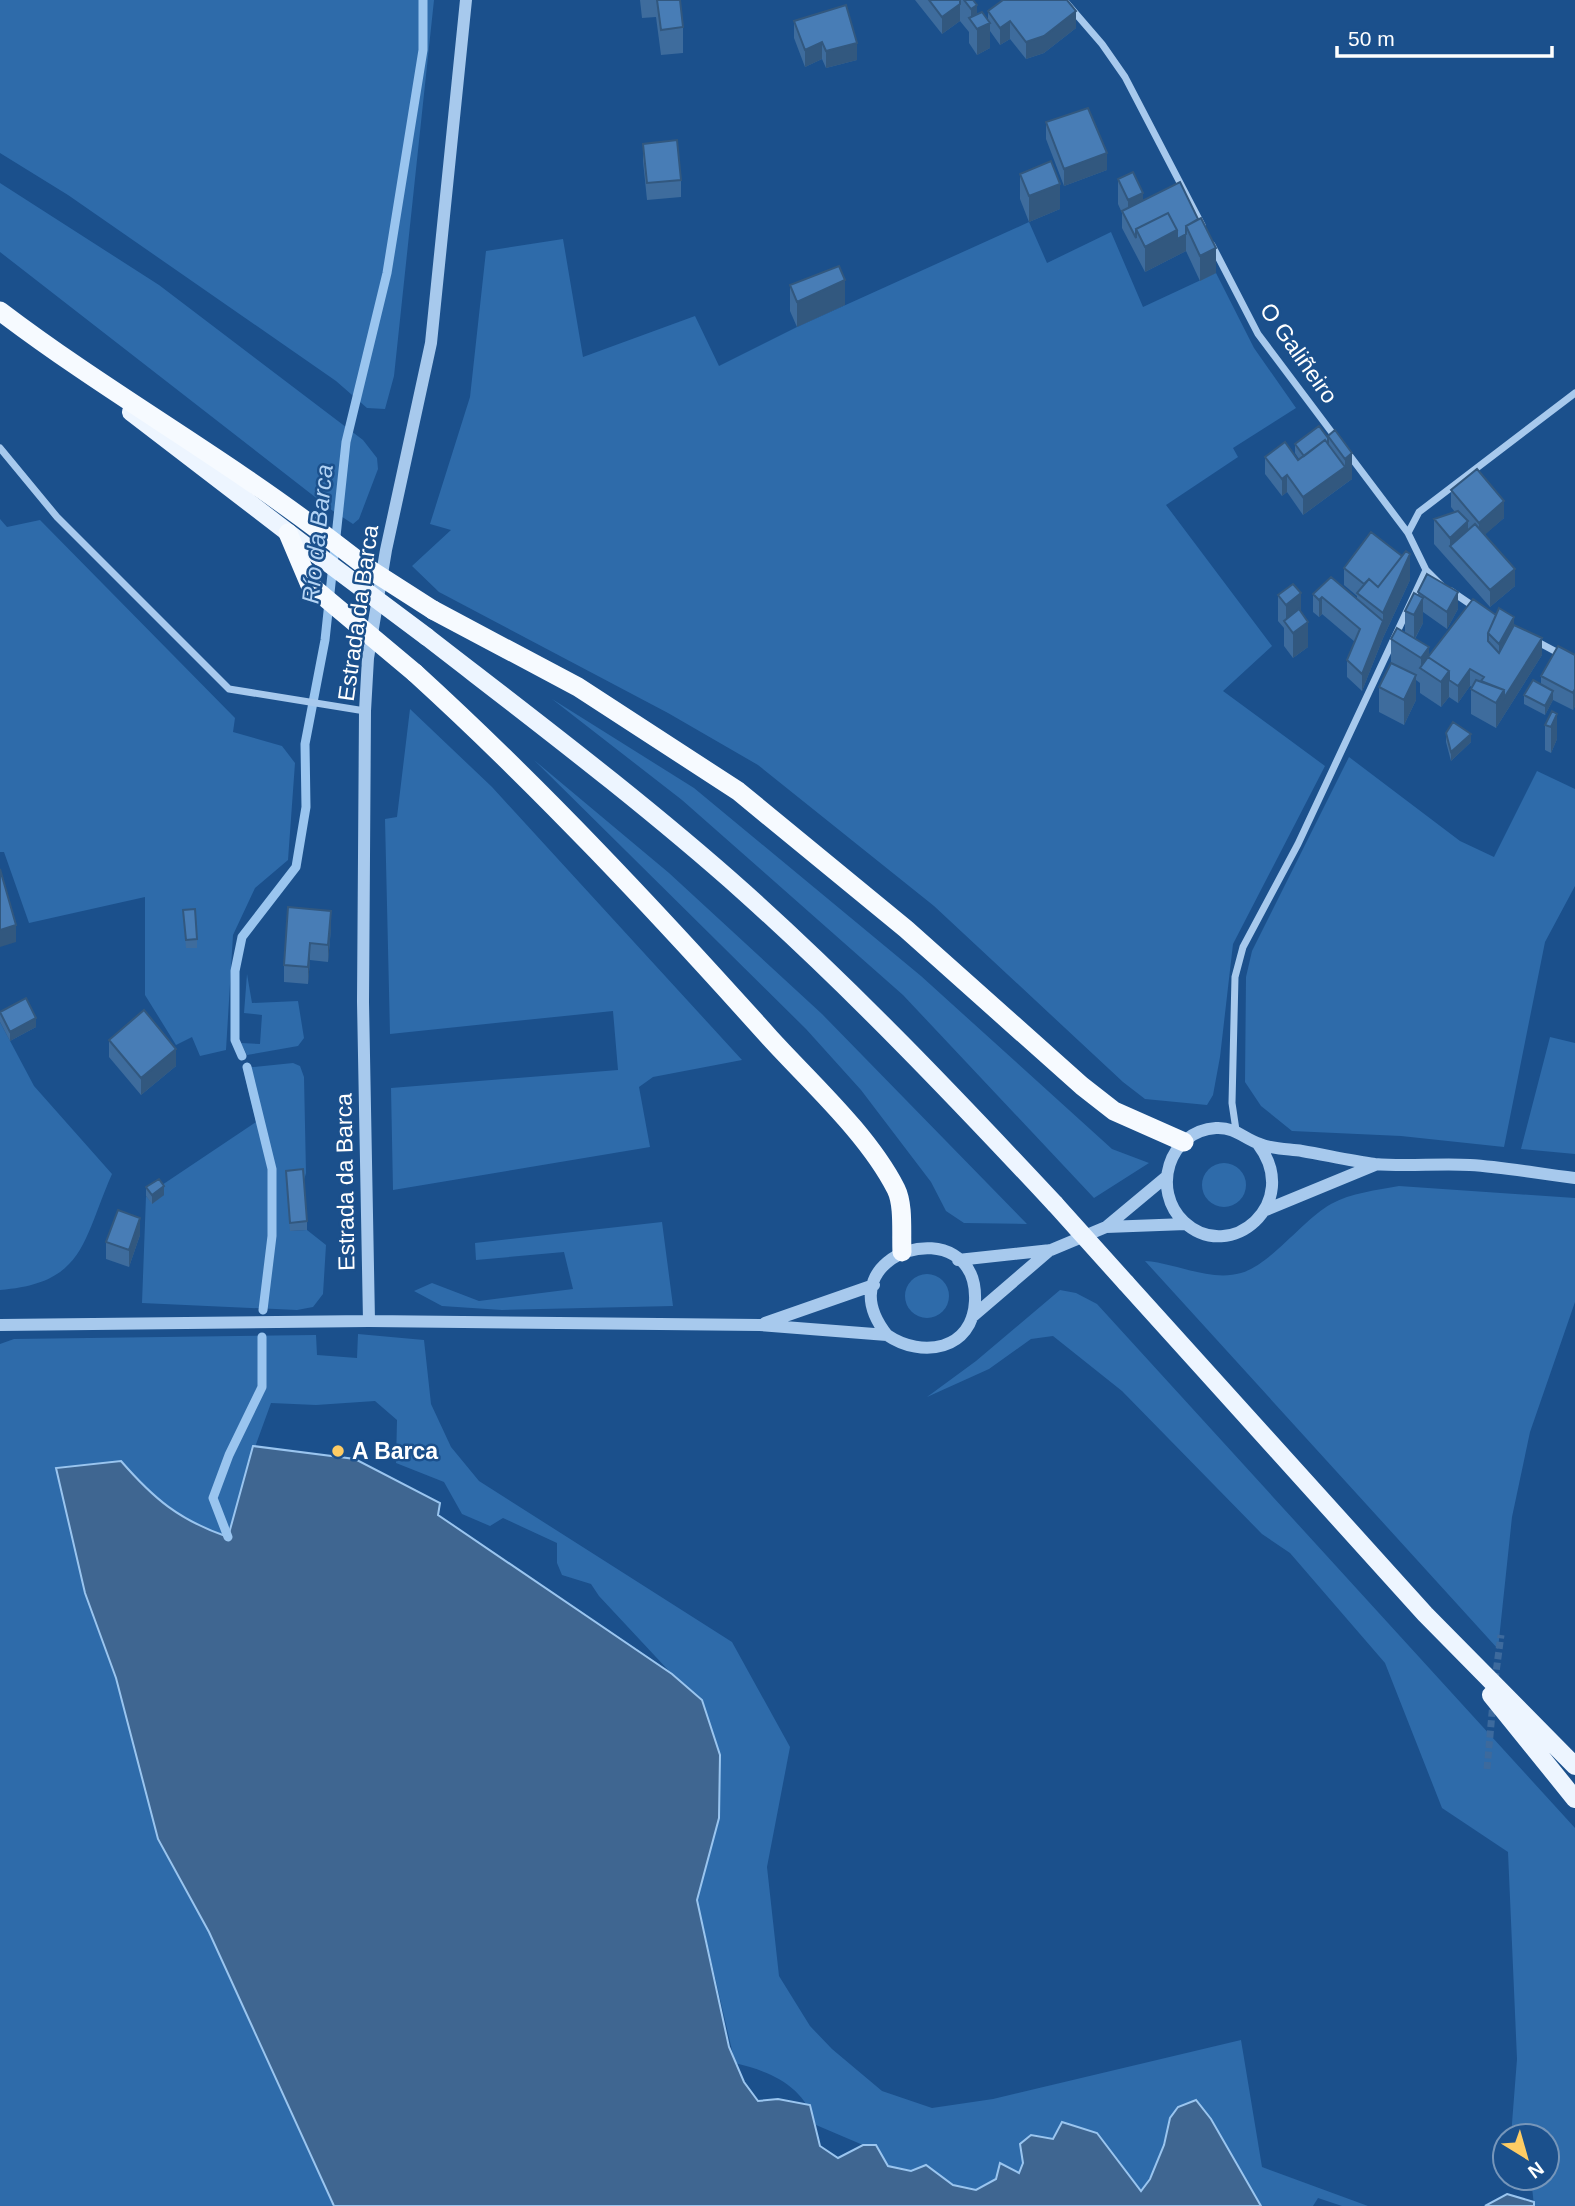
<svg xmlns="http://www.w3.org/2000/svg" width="1575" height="2206" font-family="Arial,sans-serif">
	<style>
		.green { fill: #2e6baa; fill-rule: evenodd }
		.water { fill: #3f6691; stroke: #9ac5ef; stroke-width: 2 }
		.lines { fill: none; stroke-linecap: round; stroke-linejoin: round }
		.stream { stroke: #9ac5ef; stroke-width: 9 }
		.minor-tunnel { stroke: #3d6a9d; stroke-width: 7; stroke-dasharray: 7 3.5; stroke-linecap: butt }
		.minor { stroke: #a7c9ed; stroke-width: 7 }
		.tertiary { stroke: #a7c9ed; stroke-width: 12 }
		.primary { stroke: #edf5ff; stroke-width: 18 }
		.trunk { stroke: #f6faff; stroke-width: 19 }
		.primary-bridge { stroke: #edf5ff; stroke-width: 18 }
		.trunk-bridge { stroke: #f6faff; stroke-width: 19 }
		.wall { fill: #3e6c9d }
		.shaded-wall { fill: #32587f }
		.building { fill: #487db6; stroke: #32587f; stroke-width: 2 }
		.poi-dot { fill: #fecc64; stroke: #1b508c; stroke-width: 2.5 }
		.labels { text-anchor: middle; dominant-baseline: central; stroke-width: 5; stroke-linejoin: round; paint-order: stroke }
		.street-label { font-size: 23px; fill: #fff; stroke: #1b508c }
		.poi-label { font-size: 23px; font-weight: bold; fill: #fff; stroke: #1b508c; text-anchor: start }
		.water-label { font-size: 24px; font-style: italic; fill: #b3d3f4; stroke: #1b508c }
	</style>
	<rect width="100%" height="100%" fill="#1b508c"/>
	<path class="green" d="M 0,0 L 434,0 L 394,376 L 385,409 L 367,408 L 336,381 L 68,195 L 0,153 Z
		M 0,183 L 159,285 L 363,440 L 377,458 L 378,469 L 359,519 L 353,524 L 333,511 L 0,252 Z
		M 1029,222 L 1047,263 L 1111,232 L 1143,307 L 1216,273 L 1254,348 L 1296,408 L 1233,448 L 1238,457 L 1166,505 L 1272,646 L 1223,691 L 1325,766 L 1233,944 L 1220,1057 L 1213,1095 L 1207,1105 L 1145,1099 L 1123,1082 L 934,906 L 758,765 L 668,713 L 439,592 L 412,566 L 451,530 L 430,524 L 470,397 L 486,251 L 563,239 L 583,357 L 695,316 L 719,366 L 797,327 Z
		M 0,519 L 7,527 L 40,520 L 235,718 L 233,732 L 282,746 L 295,763 L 288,860 L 255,888 L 233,935 L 226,1050 L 200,1056 L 192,1037 L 176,1045 L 145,995 L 145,897 L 29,923 L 4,852 L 0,852 Z
		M 552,699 L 694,788 L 921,976 L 1112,1149 L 1149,1163 L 1094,1198 L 903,995 L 682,800 Z
		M 410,709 L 492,787 L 742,1060 L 653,1077 L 639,1087 L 650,1147 L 393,1190 L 391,1088 L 618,1070 L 613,1011 L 390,1034 L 385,819 L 397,817 Z
		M 1349,757 L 1460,841 L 1494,857 L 1537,771 L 1575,789 L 1575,886 L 1545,942 L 1504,1147 L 1401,1136 L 1292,1131 L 1261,1106 L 1245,1082 L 1246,977 L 1252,951 Z
		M 534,760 L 669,873 L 822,1014 L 1027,1224 L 964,1223 L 946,1211 L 931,1182 L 861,1090 L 806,1029 Z
		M 247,974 L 252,1003 L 298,1001 L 304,1038 L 298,1046 L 247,1055 L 241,1043 L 260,1044 L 262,1015 L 244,1013 Z
		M 0,1022 L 34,1086 L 112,1174 C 82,1242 85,1283 0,1290 Z
		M 1550,1037 L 1575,1043 L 1575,1154 L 1521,1149 Z
		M 293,1063 L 300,1066 L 304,1077 L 306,1173 L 290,1231 L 307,1230 L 326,1245 L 323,1294 L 313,1307 L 297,1310 L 142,1303 L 146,1196 L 152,1203 L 164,1195 L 159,1187 L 256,1122 L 243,1068 Z
		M1202 1185a22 22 0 1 1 44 0a22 22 0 1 1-44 0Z
		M 1399,1186 L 1575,1198 L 1575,1302 L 1530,1432 L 1512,1517 L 1498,1649 L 1145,1261 C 1176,1263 1210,1282 1241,1273 C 1269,1266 1304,1219 1331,1204 C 1351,1193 1377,1190 1399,1186 Z
		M 662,1222 L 673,1306 L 502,1310 L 442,1306 L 414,1291 L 432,1283 L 479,1301 L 573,1289 L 564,1252 L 476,1260 L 475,1243 Z
		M905 1296a22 22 0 1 1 44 0a22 22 0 1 1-44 0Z
		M 1060,1290 L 1076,1293 L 1097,1304 L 1575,1828 L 1575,2206 L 1534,2206 L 1531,2178 L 1547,2178 L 1547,2136 L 1511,2136 L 1517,2059 L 1508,1852 L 1442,1808 L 1385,1663 L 1290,1553 L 1262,1534 L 1122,1391 L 1053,1336 L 1031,1339 L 989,1369 L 927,1397 L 976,1361 Z
		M 358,1334 L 424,1340 L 431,1404 L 451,1447 L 479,1481 L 732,1642 L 790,1747 L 767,1867 L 779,1976 L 810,2026 L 832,2049 L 882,2091 L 932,2108 L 993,2099 L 1241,2040 L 1262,2167 L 1368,2206 L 1342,2206 L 1318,2198 L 1313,2206 L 1261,2206 L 1253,2194 L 1170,2118 C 1164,2144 1157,2169 1141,2191 L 1132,2181 L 1053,2139 L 1031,2135 L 1019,2174 L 996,2179 L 976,2190 L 953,2185 L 926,2165 L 912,2171 L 888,2166 L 876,2145 L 863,2145 L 816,2125 C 804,2086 772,2072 735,2063 L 697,1900 L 554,2206 L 0,2206 L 0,1344 L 14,1339 L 316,1335 L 317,1355 L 357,1358 ZM 375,1401 L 397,1420 L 396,1463 L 444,1482 L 462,1514 L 490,1526 L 503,1518 L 557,1543 L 557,1563 L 562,1575 L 591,1584 L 599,1596 L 669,1671 L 438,1515 L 440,1503 L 355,1459 L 255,1447 L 271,1403 L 316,1405 Z"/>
	<path class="water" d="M 253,1446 L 355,1459 L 440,1503 L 438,1515 L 672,1674 L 702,1700 L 720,1755 L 719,1818 L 697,1900 L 729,2047 L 744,2082 L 758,2101 L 778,2099 L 810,2105 L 820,2146 L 838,2158 L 863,2145 L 876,2145 L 888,2166 L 911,2171 L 926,2165 L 953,2185 L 976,2190 L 996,2179 L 1000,2163 L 1019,2173 L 1023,2163 L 1020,2144 L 1031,2135 L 1053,2139 L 1062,2122 L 1097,2133 L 1141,2191 L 1150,2179 L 1164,2145 L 1170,2118 L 1178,2107 L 1196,2100 L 1211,2119 L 1261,2206 L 334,2206 L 209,1932 L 158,1839 L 116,1678 L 85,1593 L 56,1468 L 121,1461 C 154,1499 179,1520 228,1537 Z
		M 1507,2194 L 1534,2202 L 1534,2206 L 1485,2206 Z"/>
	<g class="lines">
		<path class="stream" d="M 242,1056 L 235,1040 L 235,971 L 242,937 L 296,867 L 306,807 L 305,744 L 325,640 L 346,442 L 387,273 L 423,50 L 423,0
			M 247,1067 L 272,1169 L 272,1236 L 263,1310
			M 228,1537 L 213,1498 L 229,1455 L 262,1387 L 262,1337"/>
		<path class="minor-tunnel" d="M 1495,1680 L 1501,1635
			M 1487,1769 L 1493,1702"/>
		<path class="minor" d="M 1064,0 L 1102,44 L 1125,77 L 1202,225
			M 1212,245 L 1258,334 L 1336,438
			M 0,448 L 57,517 L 229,689 L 365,711
			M 1347,452 L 1408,533 L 1426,570 L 1441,585
			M 1408,533 L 1419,512 L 1575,393
			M 1451,591 L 1476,608
			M 1536,641 L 1575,662
			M 1236,1130 L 1232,1103 L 1235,977 L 1243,947 L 1298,844 L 1426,570"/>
		<path class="tertiary" d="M 1258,1144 C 1303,1203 1230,1265 1184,1222 C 1151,1191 1168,1131 1216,1128 C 1236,1127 1244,1139 1260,1144 C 1272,1149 1288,1149 1302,1151 C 1326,1155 1350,1161 1375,1164 C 1406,1167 1438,1163 1470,1165 C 1505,1167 1540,1174 1575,1178
			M 1266,1210 L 1375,1165
			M 1106,1227 L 1186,1224
			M 958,1260 L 1051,1250 L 1106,1227 L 1166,1177
			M 972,1317 L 1050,1250
			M 369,1321 L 363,1002 L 365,711 L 368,658 L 386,550 L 431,343 L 466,0
			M 765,1323 L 874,1285
			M 0,1325 L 369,1321 L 760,1325 L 887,1335 C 922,1359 973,1350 975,1301 C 979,1207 821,1251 887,1335"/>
		<path class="primary" d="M 131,412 L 316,554
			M 427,637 C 534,720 643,802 745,893 C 854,991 955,1097 1055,1204
			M 1126,1283 L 1425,1614 L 1575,1766
			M 1491,1695 L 1575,1799"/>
		<path class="trunk" d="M 0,311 C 104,390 218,454 322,533
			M 288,533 L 310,585
			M 433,610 L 578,687 L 738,791 L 906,929 L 1082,1086 L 1114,1111 L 1184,1142
			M 415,673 C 540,787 657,912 770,1038 C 811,1083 868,1134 896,1189 C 904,1205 901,1233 902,1252"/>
		<path class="primary-bridge" d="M 316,554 L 427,637
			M 1055,1204 L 1126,1283"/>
		<path class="trunk-bridge" d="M 322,533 L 369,569 L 433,610
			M 310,585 L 415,673"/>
	</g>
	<path class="wall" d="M 640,0 L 680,0 L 683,27 L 683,53 L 661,55 L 656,17 L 642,18 Z
		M 915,0 L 973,0 L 977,15 L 988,20 L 988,11 L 1076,28 L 1044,53 L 1026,59 L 1010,39 L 1000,45 L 990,31 L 990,48 L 977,55 L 969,43 L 969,32 L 960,21 L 942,34 Z
		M 794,21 L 857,60 L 826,68 L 822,59 L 805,67 L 794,38 Z
		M 1046,122 L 1107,170 L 1064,186 L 1046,139 Z
		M 643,144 L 681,180 L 681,197 L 647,200 L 643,161 Z
		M 1020,174 L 1060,209 L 1029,222 L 1020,199 Z
		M 1118,179 L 1143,201 L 1180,182 L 1216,273 L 1200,281 L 1186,251 L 1145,272 L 1122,228 L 1122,213 L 1118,204 Z
		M 790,285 L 845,305 L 797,327 L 790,311 Z
		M 1335,430 L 1352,479 L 1303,515 L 1287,492 L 1282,496 L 1265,474 L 1265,457 L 1298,460 L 1299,459 L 1295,453 L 1295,444 L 1328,438 L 1328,436 Z
		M 1451,490 L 1504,518 L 1485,534 L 1515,586 L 1490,607 L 1434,544 L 1434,519 L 1455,512 L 1451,507 Z
		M 1344,568 L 1410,580 L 1383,638 L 1362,691 L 1347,677 L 1347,660 L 1355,642 L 1322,614 L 1319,617 L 1313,612 L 1313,594 L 1357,599 L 1357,596 L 1344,585 Z
		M 1418,592 L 1458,609 L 1447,629 L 1423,612 L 1423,623 L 1415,639 L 1429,656 L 1496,615 L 1514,625 L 1542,655 L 1496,728 L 1471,714 L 1471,689 L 1472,687 L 1470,686 L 1458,703 L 1449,697 L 1441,707 L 1420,693 L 1420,683 L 1416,680 L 1416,700 L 1404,725 L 1379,712 L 1379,687 L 1391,663 L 1391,639 L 1405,633 L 1405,611 L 1418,595 Z
		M 1278,595 L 1301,612 L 1308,647 L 1293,658 L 1284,646 L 1284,628 L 1278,621 Z
		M 1575,655 L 1575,706 L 1573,710 L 1553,700 L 1545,715 L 1524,704 L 1524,695 L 1541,685 L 1541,676 Z
		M 1552,711 L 1557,739 L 1551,753 L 1545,750 L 1545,725 Z
		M 1446,733 L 1471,742 L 1451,761 L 1446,742 Z
		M 288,907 L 331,928 L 328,962 L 310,960 L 308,984 L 284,982 L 284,965 Z
		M 183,910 L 197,939 L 197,948 L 186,948 Z
		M 0,1012 L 36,1027 L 10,1041 L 0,1022 Z
		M 109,1040 L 176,1066 L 141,1095 L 109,1057 Z
		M 286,1171 L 307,1221 L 307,1230 L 290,1231 Z
		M 146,1187 L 164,1195 L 152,1204 L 146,1196 Z
		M 140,1235 L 129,1267 L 106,1259 L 106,1242 Z"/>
	<path class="shaded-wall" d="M 960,4 L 960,21 L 942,34 L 942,17 Z
		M 977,5 L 977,29 L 971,21 L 971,9 Z
		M 1076,11 L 1076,28 L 1044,53 L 1026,59 L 1026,42 Z
		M 1010,21 L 1010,39 L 1000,45 L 1000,28 Z
		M 990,23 L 990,48 L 977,55 L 977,29 Z
		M 822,42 L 822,59 L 805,67 L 805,50 Z
		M 857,43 L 857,60 L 826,68 L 826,51 Z
		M 1107,153 L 1107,170 L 1064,186 L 1064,169 Z
		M 1060,184 L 1060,209 L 1029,222 L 1029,196 Z
		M 1143,193 L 1143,218 L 1128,222 L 1128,200 Z
		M 1177,230 L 1186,234 L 1186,251 L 1145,272 L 1145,247 Z
		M 1216,248 L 1216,273 L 1200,281 L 1200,256 Z
		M 845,280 L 845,305 L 797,327 L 797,302 Z
		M 1352,453 L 1352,479 L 1345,484 L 1345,459 Z
		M 1345,467 L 1345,484 L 1303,515 L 1303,497 Z
		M 1287,475 L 1287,492 L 1282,496 L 1282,479 Z
		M 1504,501 L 1504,518 L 1479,540 L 1479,523 Z
		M 1468,521 L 1468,547 L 1450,546 L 1450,538 Z
		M 1410,554 L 1410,580 L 1383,638 L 1383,613 Z
		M 1515,569 L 1515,586 L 1490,607 L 1490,590 Z
		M 1458,592 L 1458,609 L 1447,629 L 1447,612 Z
		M 1301,593 L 1301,618 L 1286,624 L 1286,605 Z
		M 1322,597 L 1322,614 L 1319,617 L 1319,600 Z
		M 1423,598 L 1423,623 L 1414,640 L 1414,615 Z
		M 1514,617 L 1514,642 L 1499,670 L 1499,644 Z
		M 1383,621 L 1383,638 L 1362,691 L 1362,674 Z
		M 1308,622 L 1308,647 L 1293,658 L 1293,633 Z
		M 1542,638 L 1542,655 L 1496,728 L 1496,703 L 1504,690 Z
		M 1429,647 L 1429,666 L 1421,668 L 1421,658 Z
		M 1470,669 L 1470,686 L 1458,703 L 1458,686 Z
		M 1449,671 L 1449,697 L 1441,707 L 1441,682 Z
		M 1416,675 L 1416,700 L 1404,725 L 1404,700 Z
		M 1575,689 L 1575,706 L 1573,710 L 1573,693 Z
		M 1553,691 L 1553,700 L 1545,715 L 1545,706 Z
		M 1557,714 L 1557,739 L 1551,753 L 1551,727 Z
		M 1471,734 L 1471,742 L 1451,761 L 1451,752 Z
		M 331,911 L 331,928 L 328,962 L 328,945 Z
		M 16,925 L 16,942 L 0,947 L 0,930 Z
		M 310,943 L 310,960 L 308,984 L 308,967 Z
		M 36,1018 L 36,1027 L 10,1041 L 10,1032 Z
		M 176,1049 L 176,1066 L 141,1095 L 141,1078 Z
		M 164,1186 L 164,1195 L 152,1204 L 152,1195 Z
		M 140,1218 L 140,1235 L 129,1267 L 129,1250 Z"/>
	<path class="building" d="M 657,0 L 680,0 L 683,27 L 661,30 Z
		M 929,0 L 960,0 L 960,4 L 942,17 Z
		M 964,0 L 973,0 L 977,5 L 971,9 Z
		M 1003,0 L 1067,0 L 1076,11 L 1044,36 L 1026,42 L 1010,21 L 1000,28 L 988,11 Z
		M 846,5 L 857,43 L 826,51 L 822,42 L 805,50 L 794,21 Z
		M 982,12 L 990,23 L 977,29 L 969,18 Z
		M 1088,108 L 1107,153 L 1064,169 L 1046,122 Z
		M 677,140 L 681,180 L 647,183 L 643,144 Z
		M 1051,161 L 1060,184 L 1029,196 L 1020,174 Z
		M 1133,172 L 1143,193 L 1128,200 L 1118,179 Z
		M 1180,182 L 1198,219 L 1186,226 L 1186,234 L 1177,239 L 1177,230 L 1168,213 L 1136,229 L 1136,238 L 1122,211 Z
		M 1168,213 L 1177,230 L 1145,247 L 1136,229 Z
		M 1201,218 L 1216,248 L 1200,256 L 1186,226 Z
		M 839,266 L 845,280 L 797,302 L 790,285 Z
		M 1319,426 L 1328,438 L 1328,444 L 1325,440 L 1304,456 L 1295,444 Z
		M 1335,430 L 1352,453 L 1345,459 L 1328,436 Z
		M 1325,440 L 1345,467 L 1303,497 L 1287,475 L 1282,479 L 1265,457 L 1285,442 L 1298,460 Z
		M 1477,469 L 1504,501 L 1479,523 L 1451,490 Z
		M 1458,511 L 1468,521 L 1450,538 L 1434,519 Z
		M 1475,524 L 1515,569 L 1490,590 L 1450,546 Z
		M 1371,532 L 1402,556 L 1378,587 L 1369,579 L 1364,584 L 1344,568 Z
		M 1406,551 L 1410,554 L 1383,613 L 1357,593 L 1369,579 L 1378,587 Z
		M 1427,574 L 1458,592 L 1447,612 L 1418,592 Z
		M 1331,577 L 1383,621 L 1362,674 L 1347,660 L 1360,629 L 1322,597 L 1319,600 L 1313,594 Z
		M 1293,584 L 1301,593 L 1286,605 L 1278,595 Z
		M 1414,593 L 1423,598 L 1414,615 L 1405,611 Z
		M 1473,599 L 1496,615 L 1488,633 L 1488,641 L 1499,653 L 1514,625 L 1542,638 L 1504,698 L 1504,690 L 1481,681 L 1484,677 L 1470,669 L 1458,686 L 1449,680 L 1449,671 L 1428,657 Z
		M 1499,608 L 1514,617 L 1499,644 L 1488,633 Z
		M 1299,609 L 1308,622 L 1293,633 L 1284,621 Z
		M 1397,628 L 1429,647 L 1421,658 L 1391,639 Z
		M 1558,646 L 1575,655 L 1575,689 L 1573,693 L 1541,676 Z
		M 1428,657 L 1449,671 L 1441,682 L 1420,668 Z
		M 1391,663 L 1416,675 L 1404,700 L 1379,687 Z
		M 1476,680 L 1504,690 L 1496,703 L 1471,689 Z
		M 1533,680 L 1553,691 L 1545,706 L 1524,695 Z
		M 1552,711 L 1557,714 L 1551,727 L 1545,725 Z
		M 1453,722 L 1471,734 L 1451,752 L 1446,733 Z
		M 0,869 L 16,925 L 0,930 Z
		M 288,907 L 331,911 L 328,945 L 310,943 L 308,967 L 284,965 Z
		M 195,909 L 197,939 L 186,940 L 183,910 Z
		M 26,998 L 36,1018 L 10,1032 L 0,1012 Z
		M 144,1010 L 176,1049 L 141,1078 L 109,1040 Z
		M 303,1169 L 307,1221 L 290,1223 L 286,1171 Z
		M 159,1179 L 164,1186 L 152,1195 L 146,1187 Z
		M 118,1210 L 140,1218 L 129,1250 L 106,1242 Z"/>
	<circle class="poi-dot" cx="338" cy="1451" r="7"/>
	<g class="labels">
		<g class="street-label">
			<text transform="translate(1299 353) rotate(55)">O Galiñeiro</text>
			<text transform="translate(358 613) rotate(-82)">Estrada da Barca</text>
			<text transform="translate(345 1182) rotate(-91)">Estrada da Barca</text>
		</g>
		<g class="poi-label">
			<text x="352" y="1451">A Barca</text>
		</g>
		<g class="water-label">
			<text transform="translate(317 534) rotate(-84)">Río da Barca</text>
		</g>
	</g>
	<g transform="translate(1526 2157) rotate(143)"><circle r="33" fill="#1b508c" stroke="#7696ba" stroke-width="2"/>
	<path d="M0-5L12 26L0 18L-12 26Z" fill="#fecc64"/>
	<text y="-10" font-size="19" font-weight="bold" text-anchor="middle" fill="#ffffff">N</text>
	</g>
	<path d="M1337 46v10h215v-10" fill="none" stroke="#ffffff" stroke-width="3.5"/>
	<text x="1348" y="46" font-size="21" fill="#ffffff" stroke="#1b508c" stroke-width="5" paint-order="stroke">50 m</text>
</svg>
